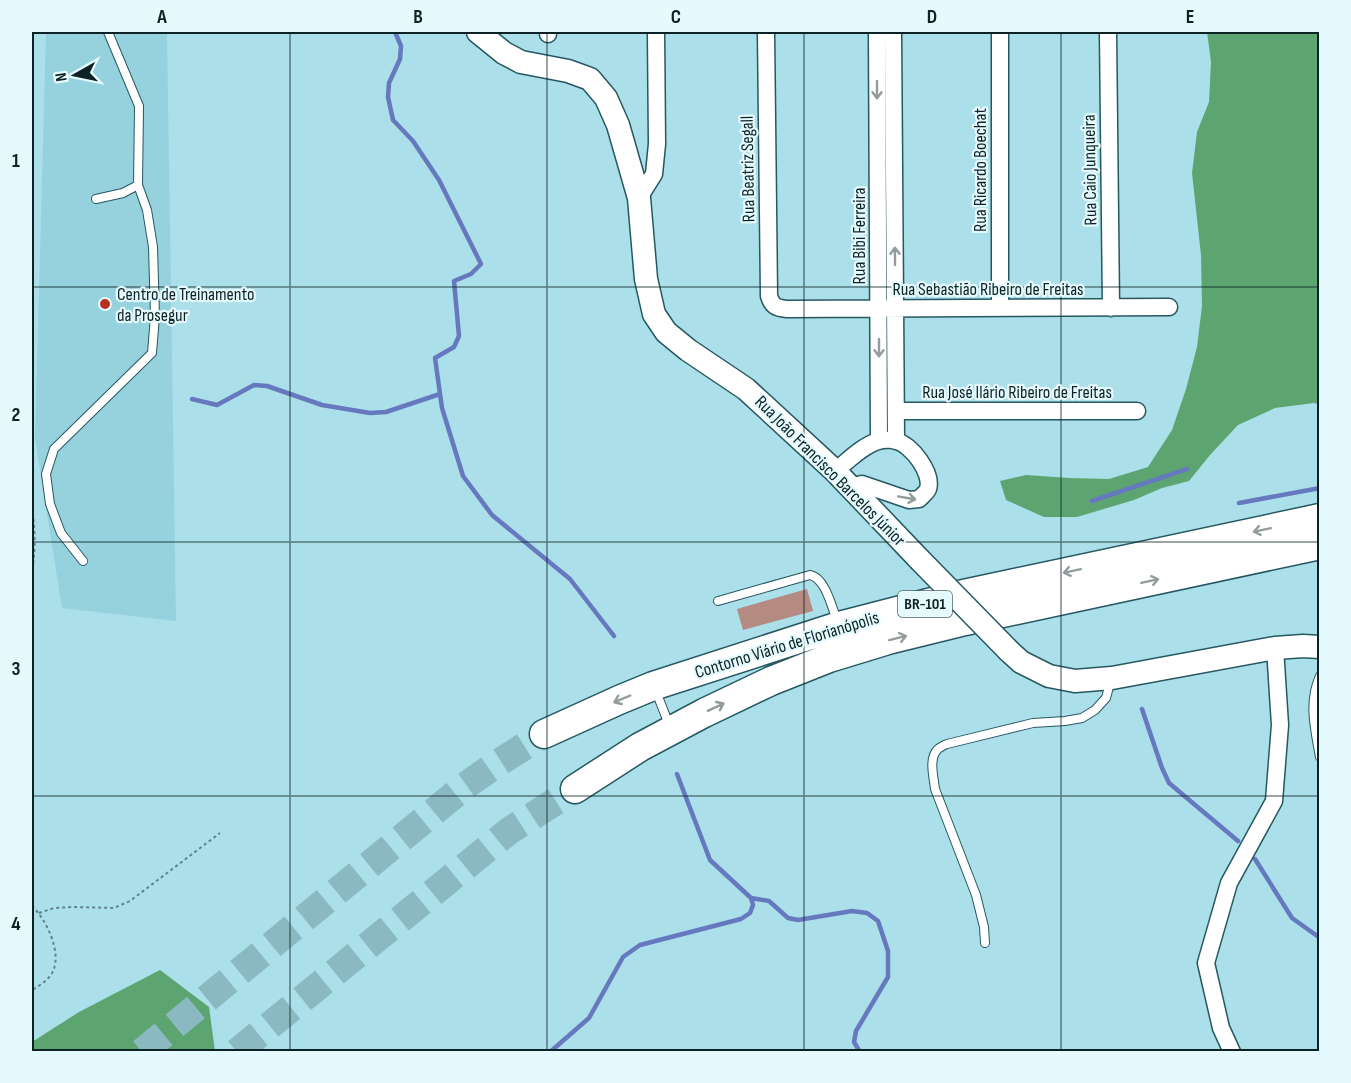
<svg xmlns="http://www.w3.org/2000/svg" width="1351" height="1083" font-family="'Sofia Sans Condensed',sans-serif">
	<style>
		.built { fill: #95d2de }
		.forest { fill: #5da570 }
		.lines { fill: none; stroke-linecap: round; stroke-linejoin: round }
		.stream { stroke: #6679be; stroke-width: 4.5 }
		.building { fill: #b58a81 }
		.highway-tunnel { stroke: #8bb9c2; stroke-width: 28; stroke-dasharray: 28 14; stroke-linecap: butt }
		.lane-casing { stroke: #265861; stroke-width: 10 }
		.street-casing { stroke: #265861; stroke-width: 19 }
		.secondary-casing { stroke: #265861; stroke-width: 25 }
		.highway-casing { stroke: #265861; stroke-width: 31 }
		.path { stroke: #5f848b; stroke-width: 2; stroke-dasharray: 3 3; stroke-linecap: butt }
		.lane { stroke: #fff; stroke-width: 8 }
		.street { stroke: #fff; stroke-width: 16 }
		.secondary { stroke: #fff; stroke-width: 22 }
		.highway { stroke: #fff; stroke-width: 28 }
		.secondary-bridge-casing { stroke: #265861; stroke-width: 25; stroke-linecap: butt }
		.secondary-bridge { stroke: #fff; stroke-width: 22 }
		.oneway { stroke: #929c9d }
		.grid { fill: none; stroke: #0d2225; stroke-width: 1.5; stroke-opacity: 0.55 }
		.poi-dot { fill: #bb2f1d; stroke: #e5fafe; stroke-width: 2 }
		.labels { text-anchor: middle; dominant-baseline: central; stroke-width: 4.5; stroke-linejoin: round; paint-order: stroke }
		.shield { fill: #e5fafe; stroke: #4e6366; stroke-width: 1.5 }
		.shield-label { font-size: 16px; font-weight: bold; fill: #0d2225 }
		.street-label { font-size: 18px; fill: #0d2225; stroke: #e5fafe }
		.poi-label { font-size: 18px; fill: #0d2225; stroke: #e5fafe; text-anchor: start }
		.neatline { fill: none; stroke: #0d2225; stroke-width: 2 }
		.grid-label { font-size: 20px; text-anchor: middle; font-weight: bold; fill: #0d2225 }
	</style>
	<rect width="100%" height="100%" fill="#abdfe9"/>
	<path class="built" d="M 46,32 L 167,32 L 176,621 L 62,608 L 35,438 Z"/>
	<path class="forest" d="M 1207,32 L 1319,32 L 1319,404 L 1314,403 L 1275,408 L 1238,425 L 1210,455 L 1189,481 L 1162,488 L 1134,500 L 1077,517 L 1044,517 L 1006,500 L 1000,481 L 1026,475 L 1069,478 L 1109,479 L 1148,467 L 1172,430 L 1186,389 L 1197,347 L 1202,306 L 1201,255 L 1192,173 L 1197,132 L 1209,102 L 1211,62 Z
		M 160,970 L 209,1007 L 215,1051 L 32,1051 L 32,1042 L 79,1012 Z"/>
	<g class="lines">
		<path class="stream" d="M 395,32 L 401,46 L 400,59 L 389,83 L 388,97 L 393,120 L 413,141 L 439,180 L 481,264 L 471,274 L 454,281 L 459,336 L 454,347 L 435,358 L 442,408 L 463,476 L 492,515 L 570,579 L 614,636
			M 192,399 L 217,405 L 254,385 L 267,386 L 322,405 L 370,413 L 386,412 L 440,394
			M 1092,501 L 1187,469
			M 1239,503 L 1320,488
			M 1142,709 L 1162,768 L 1169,783 L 1238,841
			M 677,774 L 710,860 L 751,898 L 769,901 L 788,918 L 798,920 L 852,911 L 867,913 L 878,921 L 888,951 L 888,977 L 856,1031 L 854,1042 L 860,1052
			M 1255,859 L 1292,918 L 1320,938
			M 550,1052 L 589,1018 L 623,957 L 640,945 L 741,919 L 750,913 L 753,905 L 751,898"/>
	</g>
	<path class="building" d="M 807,589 L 813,611 L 743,630 L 737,609 Z"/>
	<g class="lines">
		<path class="highway-tunnel" d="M 142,1052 L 465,786 L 495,765 L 544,734
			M 237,1052 L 509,831 L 575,789"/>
		<g class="lane-casing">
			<path id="lane" d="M 96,199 L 123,193 L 138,185 L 139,106 L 108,32
				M 83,561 L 61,533 L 50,504 L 46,474 L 54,449 L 152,353 L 155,316 L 153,247 L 147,210 L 138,185
				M 718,601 L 810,575 C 826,578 832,609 838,623
				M 1320,676 C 1308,702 1315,729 1320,757
				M 655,689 L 670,727
				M 985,943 L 984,927 L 976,895 L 935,789 C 934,778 928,758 938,749 C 939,748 946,744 947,744 L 1033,723 L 1065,721 L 1082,718 L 1095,710 L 1106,698 L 1111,679"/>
		</g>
		<g class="street-casing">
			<path id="street" d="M 548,32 L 548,34
				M 766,32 L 769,296 C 772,306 776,308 787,309 L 1169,307
				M 877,32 L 879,441
				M 893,32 L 896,440
				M 1000,32 L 1000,308
				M 1108,32 L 1111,308
				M 639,198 L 654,174 L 657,144 L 656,32
				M 897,411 L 1137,411
				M 835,471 C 848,461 862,446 878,441 C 882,440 892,439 896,441 C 911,444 933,473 928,489 C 927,492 922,496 919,499 L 909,500 L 862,484 L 851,487
				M 1232,1052 L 1221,1028 L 1206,963 L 1229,883 L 1274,801 L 1280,725 L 1275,648"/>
		</g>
		<g class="secondary-casing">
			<path id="secondary" d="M 478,32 L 504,53 L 521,62 L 568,71 L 590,79 L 606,98 L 618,125 L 639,198 L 646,279 L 654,314 L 666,332 L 688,350 L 746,389 L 835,471 L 919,559
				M 1009,651 L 1021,662 L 1049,676 L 1075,681 L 1112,678 L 1275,648 L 1303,646 L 1320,647"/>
		</g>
		<g class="highway-casing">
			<path id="highway" d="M 544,734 L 619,700 L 653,686 L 839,626 L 959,595 L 1320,518
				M 575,789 L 640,747 L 704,713 L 771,681 L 829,658 L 888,640 L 965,621 L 1320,545"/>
		</g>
		<path class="path" d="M 32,507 C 35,530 36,548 32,571
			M 32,906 C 46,919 62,952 53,971 C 50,979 39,986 32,990
			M 39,913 L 54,908 L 72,907 L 114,908 L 130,901 L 220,833"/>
		<use href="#lane" class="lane"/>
		<use href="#street" class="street"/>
		<use href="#secondary" class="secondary"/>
		<use href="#highway" class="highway"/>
		<g class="secondary-bridge-casing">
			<path id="secondary-bridge" d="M 919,559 L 1009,651"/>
		</g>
		<use href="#secondary-bridge" class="secondary-bridge"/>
	</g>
	<defs><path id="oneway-shaft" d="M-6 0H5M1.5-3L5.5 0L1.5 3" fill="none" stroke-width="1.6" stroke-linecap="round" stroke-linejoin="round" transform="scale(1.5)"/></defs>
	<g class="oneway">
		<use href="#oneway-shaft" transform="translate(877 90) rotate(90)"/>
		<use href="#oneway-shaft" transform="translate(895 256) rotate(-90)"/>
		<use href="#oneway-shaft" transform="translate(879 348) rotate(90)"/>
		<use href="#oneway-shaft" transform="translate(907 498) rotate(10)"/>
		<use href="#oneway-shaft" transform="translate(1262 530) rotate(168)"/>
		<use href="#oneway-shaft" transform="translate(1072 571) rotate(168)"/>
		<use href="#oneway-shaft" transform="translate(1150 581) rotate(-12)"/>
		<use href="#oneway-shaft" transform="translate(898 638) rotate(-14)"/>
		<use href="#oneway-shaft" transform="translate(622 699) rotate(157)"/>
		<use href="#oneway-shaft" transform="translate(716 707) rotate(-25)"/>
	</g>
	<path class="grid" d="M 290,32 L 290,1052M 547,32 L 547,1052M 804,32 L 804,1052M 1061,32 L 1061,1052M 32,287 L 1320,287M 32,542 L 1320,542M 32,796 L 1320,796"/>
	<circle class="poi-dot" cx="105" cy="304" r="6"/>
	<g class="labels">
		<rect class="shield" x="898" y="591" width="54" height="26" rx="4.5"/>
		<g class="shield-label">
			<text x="925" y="604">BR-101</text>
		</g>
		<g class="street-label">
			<text transform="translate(748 169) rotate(-91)">Rua Beatriz Segall</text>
			<text transform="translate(980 170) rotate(-90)">Rua Ricardo Boechat</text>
			<text transform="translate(1090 170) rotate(-91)">Rua Caio Junqueira</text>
			<text transform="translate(859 236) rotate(-90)">Rua Bibi Ferreira</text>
			<text x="988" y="289">Rua Sebastião Ribeiro de Freitas</text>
			<text x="1017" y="392">Rua José Ilário Ribeiro de Freitas</text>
			<text transform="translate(830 471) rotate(45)">Rua João Francisco Barcelos Júnior</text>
			<text transform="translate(787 645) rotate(-17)">Contorno Viário de Florianópolis</text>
		</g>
		<g class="poi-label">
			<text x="117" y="294">Centro de Treinamento<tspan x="117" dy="21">da Prosegur</tspan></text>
		</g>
	</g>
	<rect width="1351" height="1083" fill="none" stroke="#e5fafe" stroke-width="66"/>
	<g transform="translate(75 75) rotate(261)" stroke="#e5fafe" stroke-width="4.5" paint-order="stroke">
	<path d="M0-4.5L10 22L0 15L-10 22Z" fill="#0d2225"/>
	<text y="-9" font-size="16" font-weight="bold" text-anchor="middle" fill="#0d2225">N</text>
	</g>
	<rect x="33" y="33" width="1285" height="1017" class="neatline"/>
	<g class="grid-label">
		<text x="162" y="23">A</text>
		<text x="418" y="23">B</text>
		<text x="676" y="23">C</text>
		<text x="932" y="23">D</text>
		<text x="1190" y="23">E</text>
		<text x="16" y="167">1</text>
		<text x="16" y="421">2</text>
		<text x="16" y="675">3</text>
		<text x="16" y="930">4</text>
	</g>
</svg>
